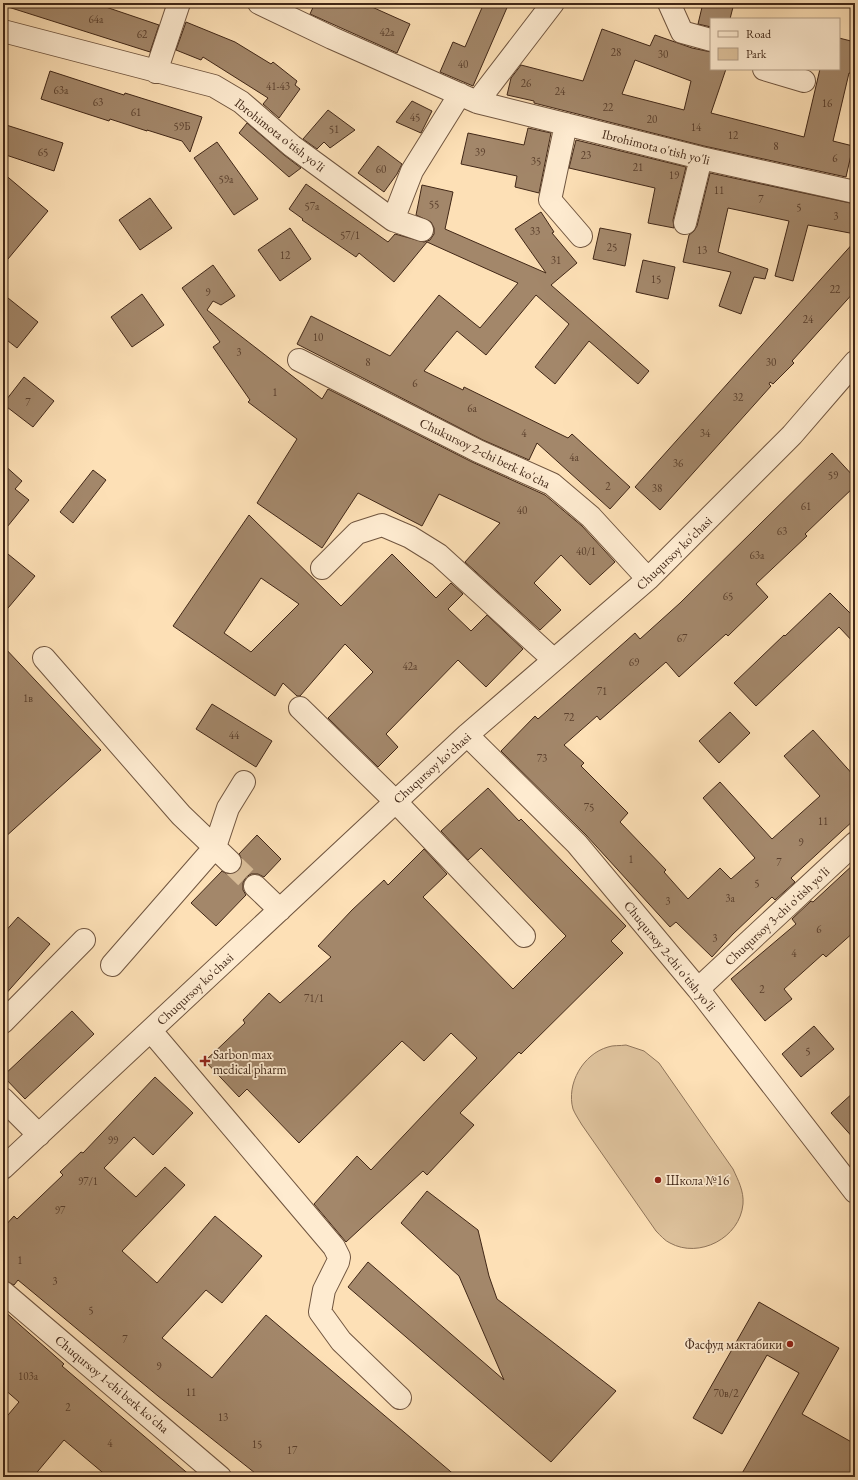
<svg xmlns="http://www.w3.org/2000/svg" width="858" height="1480" font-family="'EB Garamond',serif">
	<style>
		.green { fill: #ddc19b; stroke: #8f7459 }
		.building { fill: #a3876a; stroke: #412717; fill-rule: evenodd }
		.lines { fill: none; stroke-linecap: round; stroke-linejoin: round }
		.minor-tunnel { stroke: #d7bb96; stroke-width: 22; stroke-dasharray: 22 11; stroke-linecap: butt }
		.minor-casing { stroke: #70553f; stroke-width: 24 }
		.minor { stroke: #feebd0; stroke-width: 22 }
		.poi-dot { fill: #8f2418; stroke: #feebd0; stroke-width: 1.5 }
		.labels { text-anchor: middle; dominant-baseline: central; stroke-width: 3.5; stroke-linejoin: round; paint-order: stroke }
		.number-label { font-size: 11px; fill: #5a3f2c }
		.street-label { font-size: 13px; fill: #412717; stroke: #feebd0 }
		.poi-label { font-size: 13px; fill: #412717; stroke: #feebd0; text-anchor: start }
	</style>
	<rect width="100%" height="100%" fill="#fde0b6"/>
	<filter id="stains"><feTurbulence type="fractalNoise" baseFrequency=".005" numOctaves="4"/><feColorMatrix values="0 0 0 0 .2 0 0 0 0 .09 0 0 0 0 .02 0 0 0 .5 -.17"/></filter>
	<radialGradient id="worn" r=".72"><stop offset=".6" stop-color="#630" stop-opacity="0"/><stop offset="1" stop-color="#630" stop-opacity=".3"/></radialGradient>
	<path class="green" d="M 626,1045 L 644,1051 L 659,1063 L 733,1169 C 738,1180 744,1191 743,1204 C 740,1238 699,1259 670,1243 C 665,1241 660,1235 656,1231 L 582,1125 C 579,1120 575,1114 573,1109 C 566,1084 583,1054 608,1047 C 613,1045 620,1046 626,1045 Z"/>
	<path class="building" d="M 5,3 L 94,3 L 159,25 L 150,52 L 5,6 Z
		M 315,3 L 363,3 L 410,24 L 397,53 L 310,14 Z
		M 484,3 L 509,3 L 473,86 L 440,72 L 453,42 L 465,47 Z
		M 703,3 L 734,3 L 730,19 L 711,19 L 711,27 L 698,24 Z
		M 186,22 L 235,42 L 271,64 L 273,62 L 297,81 L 295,85 L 300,89 L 279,118 L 263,104 L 268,98 L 203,57 L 201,60 L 176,50 Z
		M 602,29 L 650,46 L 655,35 L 692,48 L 711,52 L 711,69 L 726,69 L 711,113 L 804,137 L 820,69 L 839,69 L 839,38 L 855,42 L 855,74 L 849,73 L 833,141 L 853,146 L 846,177 L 704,146 L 534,103 L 534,101 L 507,95 L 511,78 L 521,65 L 583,81 ZM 635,60 L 691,81 L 684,110 L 622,94 Z
		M 50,71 L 124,95 L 125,93 L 202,117 L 190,152 L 182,141 L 147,130 L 147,131 L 110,119 L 109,121 L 41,99 Z
		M 412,101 L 432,111 L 421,133 L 396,122 Z
		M 328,110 L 355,130 L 330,148 L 324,142 L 317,149 L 303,139 Z
		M 247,123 L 284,155 L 301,168 L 289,177 L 239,133 Z
		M 3,124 L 63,143 L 54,171 L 3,154 Z
		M 528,128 L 551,133 L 539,193 L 515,187 L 517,176 L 461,164 L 468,133 L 524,145 Z
		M 576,140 L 686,167 L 673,220 L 674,228 L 648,223 L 655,188 L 569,168 Z
		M 217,142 L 258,199 L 234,215 L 194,158 Z
		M 378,146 L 402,164 L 397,174 L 384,192 L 358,173 Z
		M 3,173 L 48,211 L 3,265 Z
		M 710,173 L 855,204 L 855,234 L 808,225 L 793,281 L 775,276 L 789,221 L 728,208 L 718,252 L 768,269 L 765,279 L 754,277 L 741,314 L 719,306 L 731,272 L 683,262 L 689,235 L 694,231 L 697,226 Z
		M 306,184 L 388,242 L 395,234 L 424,242 L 430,240 L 434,234 L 434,228 L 431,222 L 416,215 L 422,185 L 453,192 L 445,229 L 546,273 L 515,229 L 541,212 L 554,232 L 552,233 L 577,263 L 551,285 L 649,371 L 638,384 L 589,341 L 555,384 L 535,367 L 569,324 L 536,295 L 486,355 L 457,331 L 424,371 L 463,390 L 464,387 L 568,438 L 572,434 L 630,487 L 610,509 L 537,443 L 529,460 L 483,440 L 297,344 L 311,316 L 390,356 L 439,295 L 480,328 L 518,283 L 427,242 L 394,282 L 359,253 L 356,257 L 302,220 L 303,219 L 289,209 Z
		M 150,198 L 172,228 L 140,250 L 119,220 Z
		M 290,228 L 311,259 L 280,281 L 258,250 Z
		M 600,228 L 631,234 L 625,266 L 593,259 Z
		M 855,241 L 855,291 L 792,361 L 794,363 L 773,384 L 770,382 L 769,384 L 771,386 L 660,510 L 635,487 Z
		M 643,260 L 675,267 L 668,299 L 636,292 Z
		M 213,265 L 235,296 L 221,305 L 213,301 L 207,310 L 322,399 L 328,389 L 472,462 L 545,495 L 582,526 L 615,562 L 590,585 L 561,555 L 534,583 L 561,610 L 540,630 L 465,562 L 500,523 L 439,494 L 422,526 L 358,493 L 322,548 L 257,503 L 297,439 L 248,402 L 250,400 L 213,347 L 220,342 L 182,288 Z
		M 3,294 L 38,322 L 17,348 L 3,337 Z
		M 142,294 L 164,325 L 132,347 L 111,317 Z
		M 24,377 L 54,401 L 33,427 L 3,404 Z
		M 832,453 L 855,478 L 855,486 L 805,534 L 807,536 L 756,584 L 768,597 L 728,636 L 726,634 L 679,677 L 666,662 L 600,720 L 597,716 L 564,745 L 584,763 L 581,766 L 628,813 L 620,822 L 666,870 L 664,872 L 688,899 L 720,868 L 731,879 L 755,858 L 703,798 L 720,782 L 772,839 L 820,796 L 784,756 L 813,730 L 855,777 L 855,819 L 791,878 L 795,882 L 775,900 L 772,897 L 733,934 L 712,957 L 676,922 L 670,927 L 586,835 L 501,751 L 535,716 L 538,719 L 635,633 L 640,639 L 680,603 Z
		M 3,464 L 22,481 L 15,489 L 29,500 L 3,532 Z
		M 93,470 L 106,480 L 73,523 L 60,512 Z
		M 249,515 L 341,606 L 392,554 L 436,598 L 451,583 L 463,594 L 448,609 L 471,631 L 487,615 L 523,649 L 486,687 L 458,660 L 386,734 L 398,747 L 378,767 L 328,718 L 373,672 L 345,644 L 300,696 L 297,696 L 283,683 L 275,696 L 173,626 ZM 261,578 L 299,604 L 251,652 L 224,633 Z
		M 3,550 L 35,576 L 3,614 Z
		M 830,593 L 855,618 L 855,644 L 839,627 L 756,706 L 734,683 L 784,635 L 785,636 Z
		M 3,646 L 101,750 L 3,839 Z
		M 212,704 L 272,741 L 256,767 L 196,729 Z
		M 730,712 L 750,733 L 719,763 L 699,741 Z
		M 488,788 L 519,821 L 521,819 L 626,926 L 611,941 L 623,953 L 521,1054 L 519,1052 L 460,1113 L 474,1125 L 427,1175 L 423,1171 L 346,1242 L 314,1204 L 357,1156 L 371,1170 L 477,1058 L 451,1033 L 424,1061 L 402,1041 L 299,1143 L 247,1089 L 239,1097 L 205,1061 L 245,1023 L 243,1020 L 269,993 L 280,1003 L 331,957 L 318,946 L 352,910 L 384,880 L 388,885 L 424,849 L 447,874 L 423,897 L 513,989 L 566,936 L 481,848 L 468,860 L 441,831 Z
		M 257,835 L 281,859 L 264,877 L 258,874 L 251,874 L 246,877 L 243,883 L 243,890 L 246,895 L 216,926 L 191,903 L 222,871 L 227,874 L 233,874 L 239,871 L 242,865 L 242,859 L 239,854 Z
		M 855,863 L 855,931 L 826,957 L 823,954 L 784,989 L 792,999 L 765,1021 L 731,979 L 796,924 L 792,919 L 811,901 L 813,902 Z
		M 18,917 L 50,944 L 3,997 L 3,934 Z
		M 72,1011 L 94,1034 L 25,1099 L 3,1076 Z
		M 814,1026 L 834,1049 L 801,1077 L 782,1054 Z
		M 155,1077 L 193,1113 L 153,1155 L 134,1137 L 104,1168 L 136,1197 L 165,1167 L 185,1185 L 122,1251 L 157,1283 L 215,1216 L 262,1256 L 222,1303 L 206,1290 L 162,1338 L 212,1378 L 266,1315 L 457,1477 L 260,1477 L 158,1396 L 18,1280 L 14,1285 L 3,1280 L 3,1228 L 14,1216 L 17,1219 L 63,1175 L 60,1172 L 81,1152 L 83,1153 Z
		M 855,1091 L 855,1140 L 831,1113 Z
		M 427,1191 L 478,1230 L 489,1276 L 497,1299 L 616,1391 L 551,1462 L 348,1287 L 368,1262 L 504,1380 L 459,1276 L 401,1223 Z
		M 759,1302 L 839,1348 L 802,1414 L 855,1444 L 855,1477 L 740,1477 L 799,1373 L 767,1355 L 722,1434 L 693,1418 Z
		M 3,1310 L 64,1364 L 62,1366 L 192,1477 L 108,1477 L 64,1440 L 33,1477 L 13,1477 L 3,1469 L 3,1421 L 19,1402 L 3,1388 Z"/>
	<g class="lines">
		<path class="minor-tunnel" d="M 230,862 L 255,886"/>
		<g class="minor-casing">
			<path id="minor" d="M 259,3 L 332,38 L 477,102 L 701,158 L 855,192
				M 669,3 L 682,32 L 711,40
				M 3,31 L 214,86 L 241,102 L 292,146 L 393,220 L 422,230
				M 764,69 L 804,81
				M 156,72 L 179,3
				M 477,102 L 553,3
				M 566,124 L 550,200 L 581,236
				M 393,220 L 412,171 L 460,94
				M 685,223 L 701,158
				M 299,360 L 478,451 L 552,484 L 591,517 L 648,579
				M 322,568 L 357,533 L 382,525 L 410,537 L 439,555 L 554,660
				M 44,658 L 181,815 L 230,862
				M 300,708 L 395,801 L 524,936
				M 467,735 L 577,844 L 698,989 L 855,1192
				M 255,886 L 280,910
				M 112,965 L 215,847 L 228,808 L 244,782
				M 698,989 L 855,843
				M 3,1022 L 84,940
				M 151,1031 L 334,1247 L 339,1257 L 338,1262 L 324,1290 L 320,1312 L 341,1341 L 400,1398
				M 3,1099 L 39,1135
				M 3,1168 L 467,735 L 648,579 L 792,435 L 855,362
				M 3,1292 L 220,1477"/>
		</g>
		<use href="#minor" class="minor"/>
	</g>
	<g class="poi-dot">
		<path d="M203 1055h4v4h4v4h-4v4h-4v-4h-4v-4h4z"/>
		<circle cx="658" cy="1180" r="4"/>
		<circle cx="790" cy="1344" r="4"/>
	</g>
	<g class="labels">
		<g class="number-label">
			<text x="96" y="19">64a</text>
			<text x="387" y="32">42a</text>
			<text x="142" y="34">62</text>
			<text x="616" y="52">28</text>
			<text x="663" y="54">30</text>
			<text x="463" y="64">40</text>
			<text x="526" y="83">26</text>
			<text x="278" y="86">41-43</text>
			<text x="61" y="90">63a</text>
			<text x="560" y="91">24</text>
			<text x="98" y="102">63</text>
			<text x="827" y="103">16</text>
			<text x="608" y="107">22</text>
			<text x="136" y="112">61</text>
			<text x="415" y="117">45</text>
			<text x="652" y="119">20</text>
			<text x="182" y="126">59Б</text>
			<text x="696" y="127">14</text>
			<text x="334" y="129">51</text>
			<text x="733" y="135">12</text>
			<text x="776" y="146">8</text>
			<text x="43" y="152">65</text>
			<text x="480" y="152">39</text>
			<text x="586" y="155">23</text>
			<text x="835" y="158">6</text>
			<text x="536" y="161">35</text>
			<text x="638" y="167">21</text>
			<text x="381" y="169">60</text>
			<text x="674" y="175">19</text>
			<text x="226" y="179">59а</text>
			<text x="719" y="190">11</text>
			<text x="761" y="199">7</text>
			<text x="434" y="204">55</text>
			<text x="312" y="206">57a</text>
			<text x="799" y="207">5</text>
			<text x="836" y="216">3</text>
			<text x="535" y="231">33</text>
			<text x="350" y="235">57/1</text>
			<text x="612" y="247">25</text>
			<text x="702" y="250">13</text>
			<text x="285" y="255">12</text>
			<text x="556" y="260">31</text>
			<text x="656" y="279">15</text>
			<text x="835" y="289">22</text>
			<text x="208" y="292">9</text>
			<text x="808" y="319">24</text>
			<text x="318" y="337">10</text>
			<text x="239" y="352">3</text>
			<text x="368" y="362">8</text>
			<text x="771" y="362">30</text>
			<text x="415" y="383">6</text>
			<text x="275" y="392">1</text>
			<text x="738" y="397">32</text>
			<text x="28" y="402">7</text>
			<text x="472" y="408">6a</text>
			<text x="524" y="433">4</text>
			<text x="705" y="433">34</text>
			<text x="574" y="457">4a</text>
			<text x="678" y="463">36</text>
			<text x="833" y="475">59</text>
			<text x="608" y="486">2</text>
			<text x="657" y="488">38</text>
			<text x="806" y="506">61</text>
			<text x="522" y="510">40</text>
			<text x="782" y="531">63</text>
			<text x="586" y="551">40/1</text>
			<text x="757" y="555">63a</text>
			<text x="728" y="596">65</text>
			<text x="682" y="638">67</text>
			<text x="634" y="662">69</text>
			<text x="410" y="666">42a</text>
			<text x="602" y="691">71</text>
			<text x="28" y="698">1в</text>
			<text x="569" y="717">72</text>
			<text x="234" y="735">44</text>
			<text x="542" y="758">73</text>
			<text x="589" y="807">75</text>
			<text x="823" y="821">11</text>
			<text x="801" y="842">9</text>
			<text x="631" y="859">1</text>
			<text x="779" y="862">7</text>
			<text x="757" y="883">5</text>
			<text x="730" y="898">3а</text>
			<text x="668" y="901">3</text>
			<text x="819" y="929">6</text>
			<text x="715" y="938">3</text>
			<text x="794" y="953">4</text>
			<text x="762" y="989">2</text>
			<text x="314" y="998">71/1</text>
			<text x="808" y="1051">5</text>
			<text x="113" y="1140">99</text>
			<text x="88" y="1181">97/1</text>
			<text x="60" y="1210">97</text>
			<text x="20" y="1260">1</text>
			<text x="55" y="1281">3</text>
			<text x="91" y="1310">5</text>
			<text x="125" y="1339">7</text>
			<text x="159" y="1366">9</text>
			<text x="28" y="1376">103a</text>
			<text x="191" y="1392">11</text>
			<text x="726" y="1393">70в/2</text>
			<text x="68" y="1407">2</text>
			<text x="223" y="1417">13</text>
			<text x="110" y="1443">4</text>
			<text x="257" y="1444">15</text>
			<text x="292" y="1450">17</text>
		</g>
		<g class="street-label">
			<text transform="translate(280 135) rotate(38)">Ibrohimota o'tish yo'li</text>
			<text transform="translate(656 147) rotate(14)">Ibrohimota o'tish yo'li</text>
			<text transform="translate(485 453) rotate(26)">Chukursoy 2-chi berk ko'cha</text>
			<text transform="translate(674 553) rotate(-44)">Chuqursoy ko'chasi</text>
			<text transform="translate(432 768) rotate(-42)">Chuqursoy ko'chasi</text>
			<text transform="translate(777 916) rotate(-43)">Chuqursoy 3-chi o'tish yo'li</text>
			<text transform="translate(670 956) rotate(51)">Chuqursoy 2-chi o'tish yo'li</text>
			<text transform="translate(195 989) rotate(-43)">Chuqursoy ko'chasi</text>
			<text transform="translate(112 1384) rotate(40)">Chuqursoy 1-chi berk ko'cha</text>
		</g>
		<g class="poi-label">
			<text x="213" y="1054">Sarbon max<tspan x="213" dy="15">medical pharm</tspan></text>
			<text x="666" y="1180">Школа №16</text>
			<text x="782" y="1344" text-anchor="end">Фасфуд мактабики</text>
		</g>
	</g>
	<rect width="858" height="1480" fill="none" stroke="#fde0b6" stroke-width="16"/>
	<rect x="4" y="4" width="850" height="1472" fill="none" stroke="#412717" stroke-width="2"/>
	<rect x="8" y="8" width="842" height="1464" fill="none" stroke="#412717"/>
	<rect x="710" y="18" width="130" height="52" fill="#feebd0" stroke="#b29d86"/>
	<rect x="718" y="31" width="20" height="6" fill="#feebd0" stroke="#b29d86"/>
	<text x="746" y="38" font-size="12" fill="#412717">Road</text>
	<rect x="718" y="48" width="20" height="12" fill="#ddc19b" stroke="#b29d86"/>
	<text x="746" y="58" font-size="12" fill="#412717">Park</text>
	<rect width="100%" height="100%" filter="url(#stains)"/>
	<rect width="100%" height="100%" fill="url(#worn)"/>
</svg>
